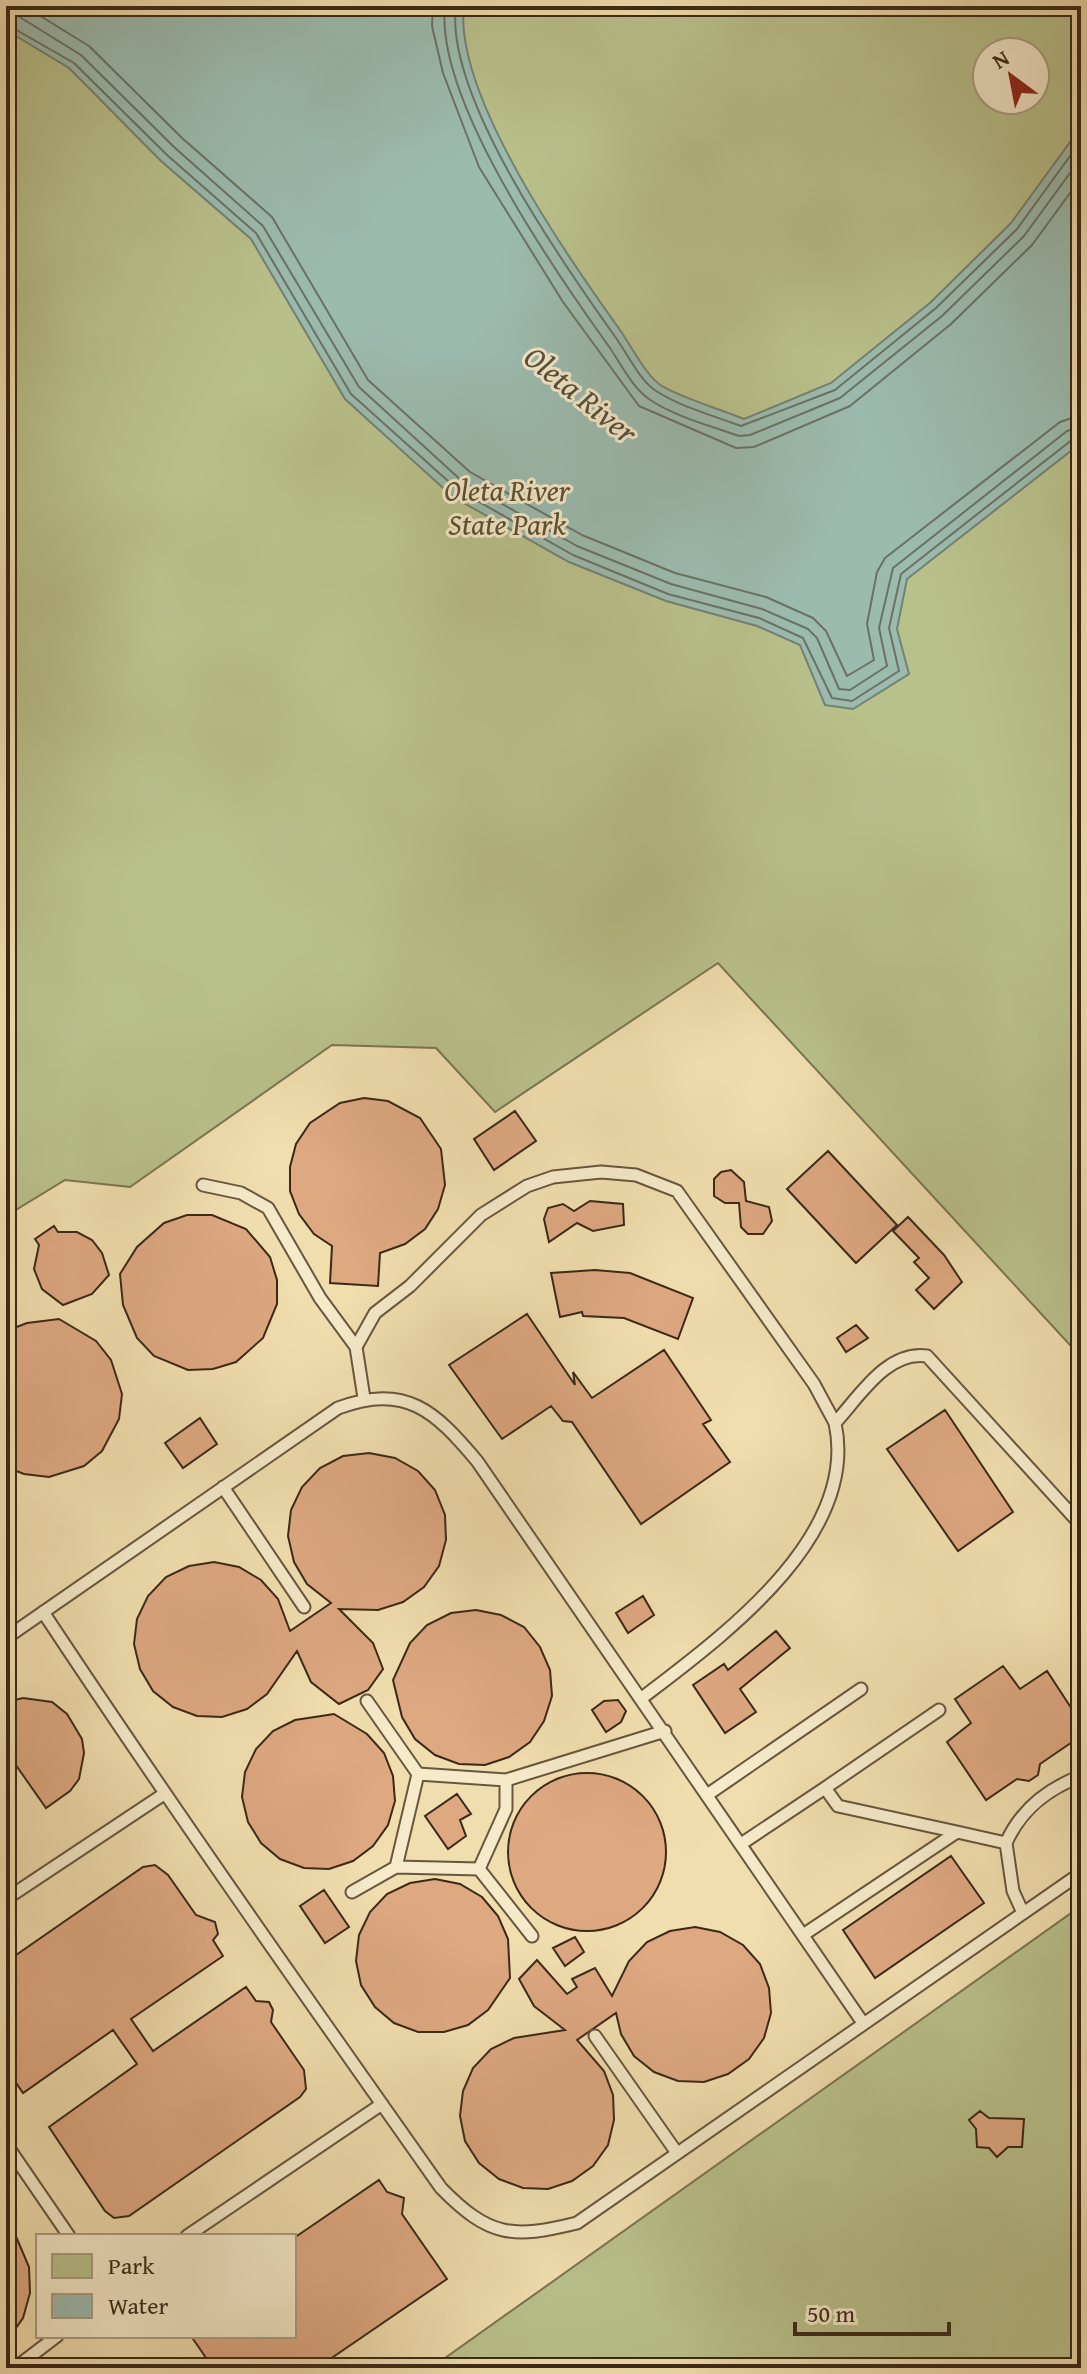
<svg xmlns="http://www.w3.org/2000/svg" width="1087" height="2374" font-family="'Gentium Book Plus',serif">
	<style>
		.green { fill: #b9c18b; stroke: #7a7552; stroke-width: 2; fill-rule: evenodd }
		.water { fill: #9bbbaf; stroke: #748173; stroke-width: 2 }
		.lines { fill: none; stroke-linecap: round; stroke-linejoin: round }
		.shore { stroke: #6a7264; stroke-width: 2 }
		.building { fill: #dea881; stroke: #3a2918; stroke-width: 2 }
		.lane-casing { stroke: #68563e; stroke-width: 15 }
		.lane { stroke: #f6eaca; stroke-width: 11 }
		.labels { text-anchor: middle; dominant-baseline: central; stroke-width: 6; stroke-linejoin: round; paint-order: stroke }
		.park-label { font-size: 30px; font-style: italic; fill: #5a4f35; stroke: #f6eaca }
		.water-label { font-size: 32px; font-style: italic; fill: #524e3e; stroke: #f6eaca }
	</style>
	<rect width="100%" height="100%" fill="#f1deae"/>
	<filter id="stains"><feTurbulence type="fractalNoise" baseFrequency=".0025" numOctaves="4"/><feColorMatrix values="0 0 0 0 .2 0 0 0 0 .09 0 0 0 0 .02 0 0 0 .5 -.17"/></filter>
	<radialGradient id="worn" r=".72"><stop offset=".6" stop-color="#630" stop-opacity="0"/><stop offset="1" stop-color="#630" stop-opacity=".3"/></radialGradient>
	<path class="green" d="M 6,6 L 1081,6 L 1081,1357 L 718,963 L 495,1112 L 436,1048 L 332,1045 L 130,1187 L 65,1180 L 6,1216 ZM 987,52 L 1035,52 L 1035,100 L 987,100 Z
		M 1081,1906 L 1081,2368 L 431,2368 Z"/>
	<path class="water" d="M 6,6 L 464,6 C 453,94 569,259 620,330 C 631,346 644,372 659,384 C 675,396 723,410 744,419 L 831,383 L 931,302 L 1011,223 L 1081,127 L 1081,443 L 907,579 L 897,629 L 909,674 L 853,709 L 825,705 L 800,645 L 757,626 L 666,601 L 569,562 L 453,497 L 345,399 L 251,239 L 161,161 L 69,68 L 6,30 Z"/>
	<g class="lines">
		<path class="shore" d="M 24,6 L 89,46 L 182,138 L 272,217 L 368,380 L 470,472 L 582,535 L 675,573 L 766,597 L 813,618 L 826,631 L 847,676 L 874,660 L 867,624 L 877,572 L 885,558 L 1060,422 L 1081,415
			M 433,6 L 432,26 L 443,73 L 479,167 L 563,302 L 639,406 L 736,448 L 754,447 L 850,406 L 951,324 L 1032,245 L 1081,178
			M 445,6 C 435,98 552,267 605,341 C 618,358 631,387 649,399 C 673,416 711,426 739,436 L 750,435 L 840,398 L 942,316 L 1024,236 L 1081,158
			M 456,6 C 444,95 564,265 616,338 C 627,353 640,381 656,391 C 681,407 714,416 741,426 L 835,390 L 936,308 L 1017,229 L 1081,141
			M 6,14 L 18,16 L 81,55 L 174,147 L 263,226 L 359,387 L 463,482 L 577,546 L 671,584 L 762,609 L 808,629 L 817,638 L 839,689 L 850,690 L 887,666 L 879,628 L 893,568 L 1067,431 L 1081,427
			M 6,24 L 74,63 L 167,155 L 256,233 L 351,394 L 458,490 L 573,555 L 668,594 L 759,618 L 803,638 L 832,698 L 852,701 L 899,671 L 889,628 L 901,574 L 1073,439 L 1081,437"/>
	</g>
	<path class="building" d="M 364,1098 L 388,1101 L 420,1118 L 441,1149 L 445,1185 L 438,1209 L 425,1229 L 405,1244 L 380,1253 L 378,1286 L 330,1283 L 332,1246 L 314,1234 L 299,1214 L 290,1191 L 290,1167 L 296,1144 L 310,1123 L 340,1103 Z
		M 515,1111 L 536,1141 L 494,1170 L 474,1139 Z
		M 828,1151 L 897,1225 L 856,1263 L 787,1189 Z
		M 731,1170 L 744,1182 L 746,1201 L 769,1207 L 772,1221 L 763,1234 L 748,1234 L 741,1227 L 739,1203 L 725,1203 L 714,1196 L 714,1179 L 721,1172 Z
		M 590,1201 L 623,1204 L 624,1225 L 593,1231 L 577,1223 L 549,1242 L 544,1219 L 548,1208 L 563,1204 L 574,1211 Z
		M 187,1215 L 212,1215 L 246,1229 L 270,1257 L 277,1280 L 277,1304 L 263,1338 L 236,1362 L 213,1369 L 188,1370 L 154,1356 L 137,1338 L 123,1305 L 120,1274 L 137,1247 L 164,1223 Z
		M 908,1217 L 944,1255 L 962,1282 L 934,1309 L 916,1290 L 929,1278 L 914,1262 L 919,1258 L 893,1231 Z
		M 54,1226 L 58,1232 L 77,1232 L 92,1240 L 102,1253 L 109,1275 L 92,1294 L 63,1305 L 42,1289 L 34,1269 L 39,1245 L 35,1239 Z
		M 595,1270 L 630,1273 L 693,1298 L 678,1339 L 624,1318 L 583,1316 L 582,1312 L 560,1317 L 551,1273 Z
		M 527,1314 L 575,1385 L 573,1372 L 592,1398 L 664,1350 L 711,1420 L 703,1424 L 730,1462 L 641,1524 L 572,1422 L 563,1421 L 551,1406 L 502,1439 L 449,1365 Z
		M 59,1319 L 96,1341 L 111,1360 L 122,1394 L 119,1419 L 102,1451 L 84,1466 L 49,1477 L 24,1474 L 6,1467 L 6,1331 L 27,1323 Z
		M 856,1325 L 868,1338 L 846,1352 L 837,1338 Z
		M 945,1410 L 1013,1512 L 958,1551 L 887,1449 Z
		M 200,1418 L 217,1444 L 183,1468 L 165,1443 Z
		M 369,1453 L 395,1458 L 418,1471 L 435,1490 L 445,1515 L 446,1540 L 439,1566 L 424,1587 L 403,1602 L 378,1610 L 339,1609 L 373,1643 L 383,1669 L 368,1690 L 339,1704 L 311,1682 L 297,1651 L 267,1694 L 247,1709 L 222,1717 L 197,1716 L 173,1707 L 153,1691 L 140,1669 L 134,1644 L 137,1619 L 148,1596 L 166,1577 L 189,1566 L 214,1562 L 239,1567 L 261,1580 L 278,1599 L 290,1631 L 331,1603 L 307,1584 L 294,1562 L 288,1536 L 291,1510 L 302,1487 L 320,1468 L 343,1456 Z
		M 643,1596 L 654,1615 L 628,1633 L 616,1613 Z
		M 476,1610 L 501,1615 L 524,1627 L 540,1647 L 550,1670 L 552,1696 L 544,1721 L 530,1742 L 509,1757 L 485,1765 L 459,1764 L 435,1755 L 415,1739 L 402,1717 L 393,1680 L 410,1643 L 427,1625 L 451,1613 Z
		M 776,1631 L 790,1648 L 740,1689 L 756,1712 L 725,1733 L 693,1685 L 724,1664 L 728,1670 Z
		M 1003,1666 L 1020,1689 L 1047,1671 L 1081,1723 L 1081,1736 L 1040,1764 L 1038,1775 L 1029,1781 L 1017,1779 L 986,1800 L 947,1742 L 971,1723 L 955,1699 Z
		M 23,1698 L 52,1702 L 67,1714 L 82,1739 L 84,1753 L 79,1779 L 70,1791 L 46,1808 L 6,1751 L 6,1702 Z
		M 618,1700 L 626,1711 L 621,1722 L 606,1732 L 592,1710 L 604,1701 Z
		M 334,1714 L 367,1734 L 384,1753 L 393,1776 L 395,1801 L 388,1825 L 373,1846 L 353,1861 L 329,1869 L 304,1868 L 280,1859 L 261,1843 L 248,1822 L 242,1797 L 245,1772 L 256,1749 L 273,1731 L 295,1720 Z
		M508 1852a79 79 0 1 1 158 0a79 79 0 1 1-158 0Z
		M 457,1794 L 471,1814 L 460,1820 L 466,1836 L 448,1849 L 425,1816 Z
		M 951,1856 L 984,1903 L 875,1978 L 843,1930 Z
		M 155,1865 L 168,1875 L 196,1915 L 215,1922 L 218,1934 L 213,1940 L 223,1956 L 131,2019 L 153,2051 L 246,1987 L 256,2001 L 269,2002 L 273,2010 L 271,2022 L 304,2070 L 306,2089 L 300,2097 L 129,2216 L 114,2218 L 105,2211 L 49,2127 L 137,2064 L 113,2030 L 23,2093 L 6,2068 L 6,1962 L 143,1867 Z
		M 435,1879 L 460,1884 L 482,1897 L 498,1916 L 508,1939 L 510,1978 L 488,2010 L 468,2025 L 444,2032 L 418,2032 L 394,2023 L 375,2007 L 361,1985 L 356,1961 L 359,1935 L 370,1912 L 387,1894 L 410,1883 Z
		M 324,1890 L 349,1927 L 325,1943 L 300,1906 Z
		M 695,1927 L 720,1932 L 743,1945 L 760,1964 L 769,1988 L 771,2013 L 764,2038 L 749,2059 L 728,2074 L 704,2082 L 678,2081 L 654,2072 L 634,2056 L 621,2034 L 616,2013 L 577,2040 L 604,2071 L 613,2095 L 614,2120 L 608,2145 L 593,2166 L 572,2181 L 548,2189 L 523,2188 L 499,2179 L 479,2163 L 465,2141 L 460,2116 L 463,2091 L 473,2068 L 491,2049 L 514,2038 L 565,2030 L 534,2006 L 519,1979 L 537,1960 L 567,1994 L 577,1987 L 572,1979 L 595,1968 L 612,1996 L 629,1961 L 647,1942 L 670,1931 Z
		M 575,1937 L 584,1952 L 565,1966 L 553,1948 Z
		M 980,2111 L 989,2118 L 1024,2119 L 1022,2147 L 1008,2147 L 997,2157 L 989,2148 L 977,2147 L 976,2129 L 969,2120 Z
		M 379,2180 L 387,2192 L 404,2198 L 402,2214 L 447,2279 L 317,2368 L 213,2368 L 191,2336 L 294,2336 L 294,2238 Z
		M 6,2213 L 29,2267 L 30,2293 L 23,2318 L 6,2342 Z"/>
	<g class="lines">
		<g class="lane-casing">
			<path id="lane" d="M 203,1185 L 241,1193 L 268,1208 L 320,1298 L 356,1347
				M 364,1398 L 356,1347 L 375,1313 L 410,1286 L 481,1215 L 527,1186 L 553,1177 L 601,1172 L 636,1175 L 677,1191 L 814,1384 L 835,1423
				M 223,1487 L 304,1607
				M 43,1612 C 172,1807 307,1998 441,2188 C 489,2237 512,2239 577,2223 L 1081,1873
				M 6,1638 L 338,1408 C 406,1383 435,1411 477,1461 L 863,2023
				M 642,1698 C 720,1638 860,1538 835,1423 C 859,1397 887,1350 927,1356 L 1081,1525
				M 367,1701 L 418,1774 L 506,1780 L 665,1731
				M 825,1788 L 939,1710
				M 707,1795 L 861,1689
				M 957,1832 L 1006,1843 L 1013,1891 L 1023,1913
				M 1006,1843 C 1021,1809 1047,1789 1081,1776
				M 741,1844 L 825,1788 L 838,1806 L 957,1832 L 803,1935
				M 396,1867 L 418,1774
				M 479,1869 L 506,1809 L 506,1780
				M 352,1892 L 396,1867 L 479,1869 L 532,1936
				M 6,1899 L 164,1794
				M 595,2036 L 677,2153
				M 6,2144 L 69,2236
				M 187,2236 L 382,2104
				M 15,2368 L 57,2336"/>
		</g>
		<use href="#lane" class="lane"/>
	</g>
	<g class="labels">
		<g class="park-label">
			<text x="507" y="490">Oleta River<tspan x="507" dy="34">State Park</tspan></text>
		</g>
		<g class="water-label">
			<text transform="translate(581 394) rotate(39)">Oleta River</text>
		</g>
	</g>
	<rect width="1087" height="2374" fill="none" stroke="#f1deae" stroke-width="32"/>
	<rect x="8" y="8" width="1071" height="2358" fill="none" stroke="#3a2918" stroke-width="4"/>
	<rect x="16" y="16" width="1055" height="2342" fill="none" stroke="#3a2918" stroke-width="2"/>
	<rect x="36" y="2234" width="260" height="104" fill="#f6eaca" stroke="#ab9d83" stroke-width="2"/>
	<rect x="52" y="2254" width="40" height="24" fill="#b9c18b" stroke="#ab9d83" stroke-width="2"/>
	<text x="108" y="2274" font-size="24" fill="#3a2918">Park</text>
	<rect x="52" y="2294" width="40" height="24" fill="#9bbbaf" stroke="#ab9d83" stroke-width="2"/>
	<text x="108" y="2314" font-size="24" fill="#3a2918">Water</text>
	<g transform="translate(1011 76) rotate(328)"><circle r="38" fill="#f6eaca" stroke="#ab9d83" stroke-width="2"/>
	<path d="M0-6L14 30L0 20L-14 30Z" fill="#8f2418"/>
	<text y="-12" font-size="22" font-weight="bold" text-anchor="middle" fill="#3a2918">N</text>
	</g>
	<path d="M795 2322v12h154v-12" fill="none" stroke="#3a2918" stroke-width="4"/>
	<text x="807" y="2322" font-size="24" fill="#3a2918" stroke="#f6eaca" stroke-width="6" paint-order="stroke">50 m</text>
	<rect width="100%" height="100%" filter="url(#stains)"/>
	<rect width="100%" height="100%" fill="url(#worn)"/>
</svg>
